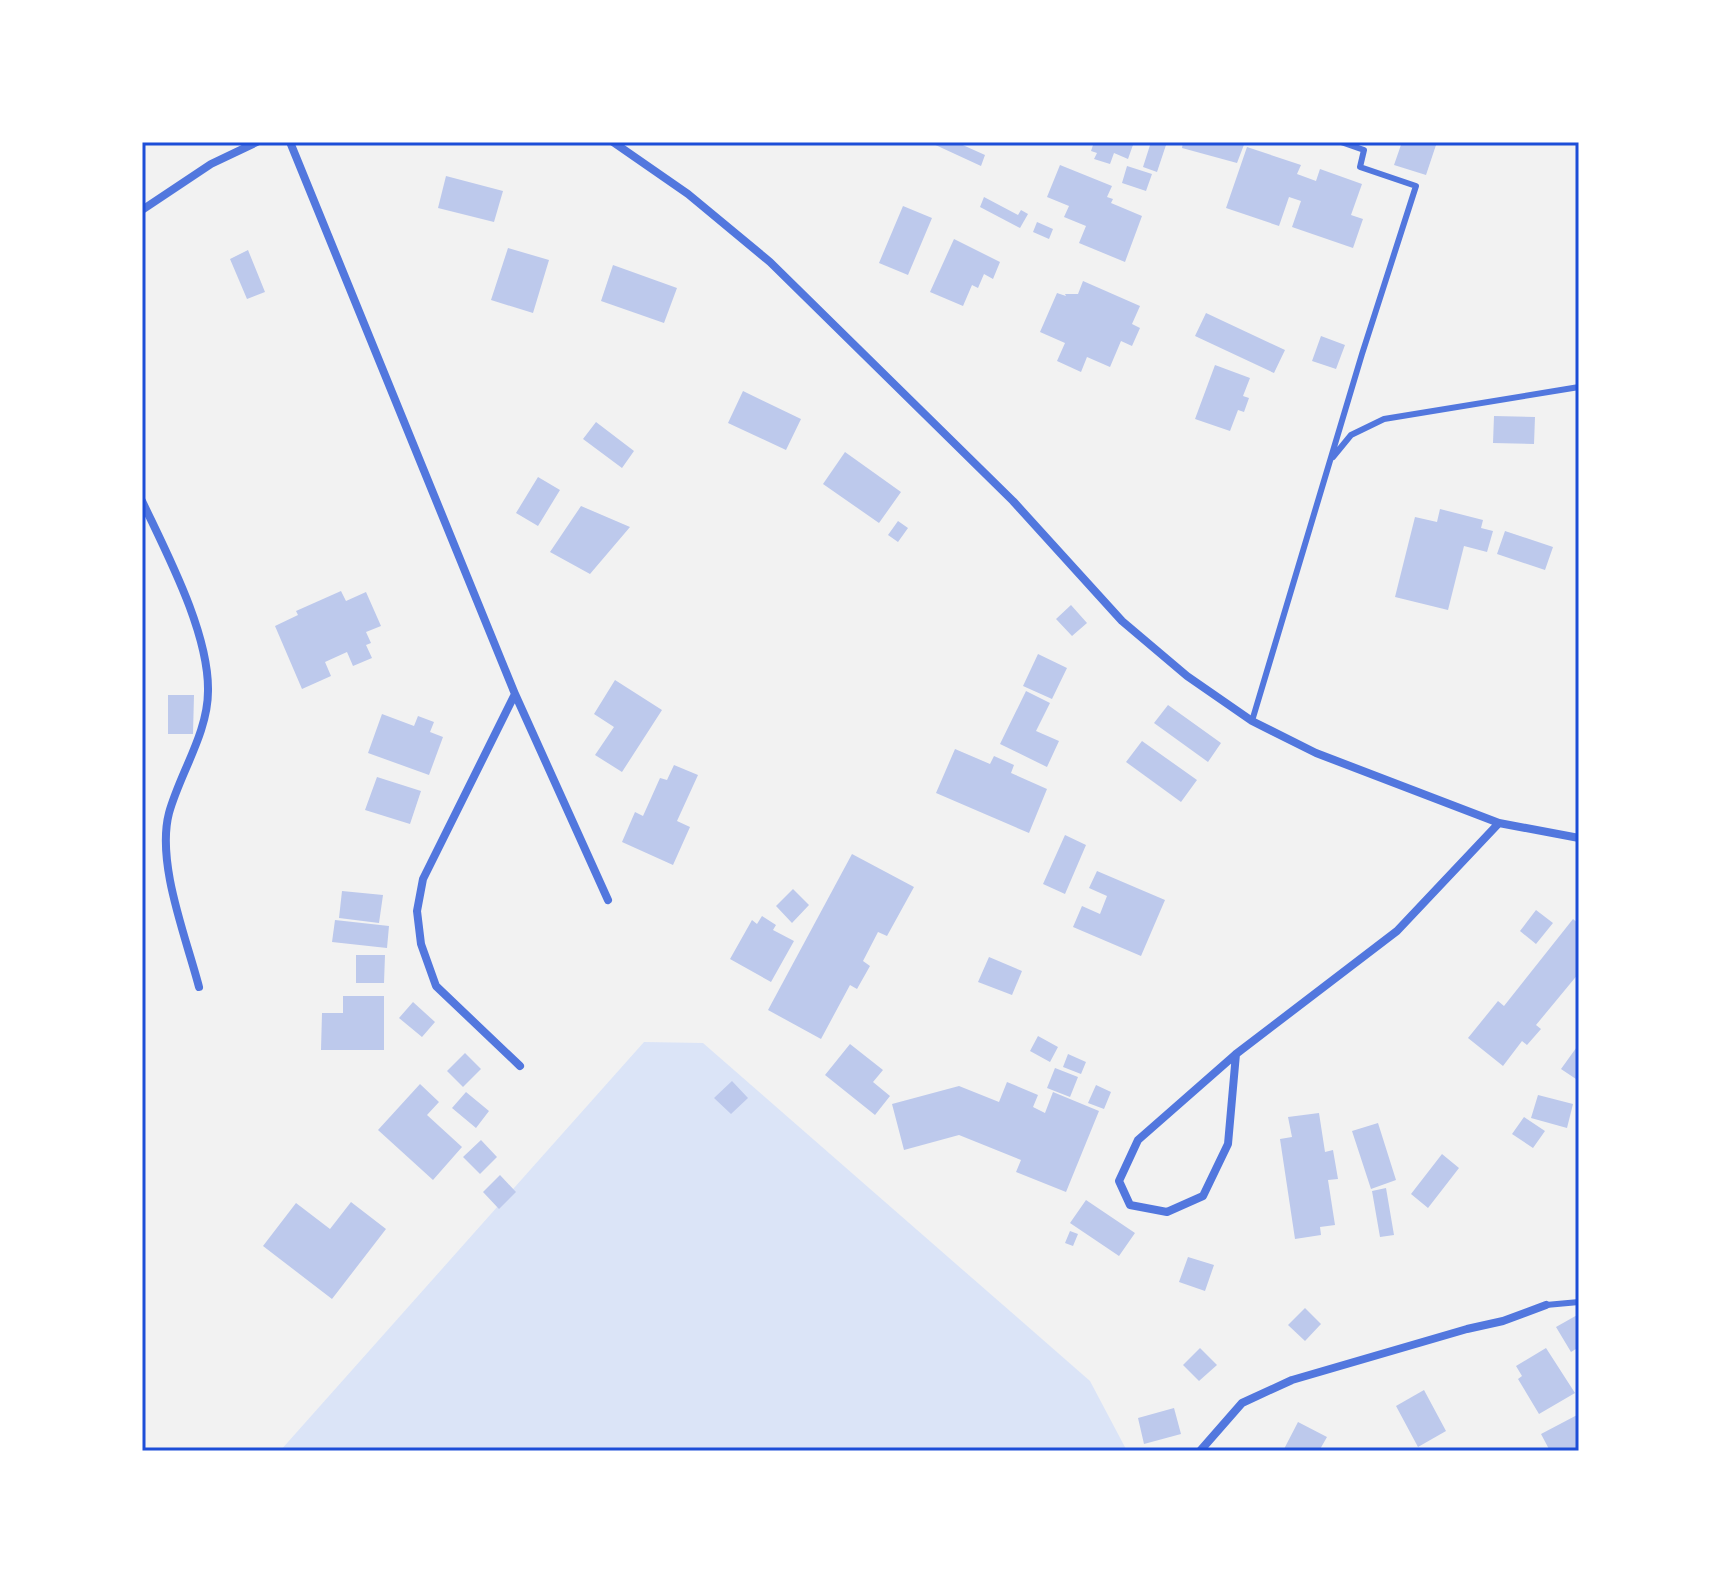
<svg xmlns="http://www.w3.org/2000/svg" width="1721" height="1593" font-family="'Source Sans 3',sans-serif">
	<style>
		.green { fill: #dbe4f7 }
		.building { fill: #bdc9ec }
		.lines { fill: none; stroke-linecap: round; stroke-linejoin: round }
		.service { stroke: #5277de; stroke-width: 6 }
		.minor { stroke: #5277de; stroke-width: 8 }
		.neatline { fill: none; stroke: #1d4ed8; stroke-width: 3 }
	</style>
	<rect width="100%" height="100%" fill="#f2f2f2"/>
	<path class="green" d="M 644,1042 L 703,1043 L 1090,1381 L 1127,1451 L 280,1451 Z"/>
	<path class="building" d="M 929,142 L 956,142 L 985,155 L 981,166 Z
		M 1085,142 L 1134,142 L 1128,159 L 1114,153 L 1110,164 L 1094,159 L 1097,153 L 1091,151 L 1093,145 Z
		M 1151,142 L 1167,142 L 1157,172 L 1143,167 Z
		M 1183,142 L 1245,142 L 1237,163 L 1182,148 Z
		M 1402,142 L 1437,142 L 1426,175 L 1394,165 Z
		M 1247,147 L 1301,165 L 1297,174 L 1316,181 L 1320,169 L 1362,184 L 1351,215 L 1363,219 L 1353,248 L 1292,227 L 1301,201 L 1289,197 L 1279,226 L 1226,208 Z
		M 1060,165 L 1112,186 L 1107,197 L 1113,199 L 1111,203 L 1142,216 L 1125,262 L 1079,243 L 1086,226 L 1064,217 L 1069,206 L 1047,197 Z
		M 1127,166 L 1152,174 L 1146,191 L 1122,183 Z
		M 446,176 L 503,191 L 494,222 L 438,208 Z
		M 984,197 L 1018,215 L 1021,210 L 1028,214 L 1020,228 L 980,207 Z
		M 903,206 L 932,218 L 908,275 L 879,263 Z
		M 1037,222 L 1053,229 L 1049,239 L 1033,232 Z
		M 954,239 L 1000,262 L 993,279 L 984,274 L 978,288 L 972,285 L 963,306 L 930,292 Z
		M 508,248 L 549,260 L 533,313 L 491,300 Z
		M 248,250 L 265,292 L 247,299 L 230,259 Z
		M 613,265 L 677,288 L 664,323 L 601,301 Z
		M 1083,281 L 1140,306 L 1132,324 L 1140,328 L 1132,346 L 1121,341 L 1110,367 L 1087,357 L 1081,372 L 1057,361 L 1065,343 L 1040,332 L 1057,293 L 1066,296 L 1065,294 L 1078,294 Z
		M 1206,313 L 1285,350 L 1274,373 L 1195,336 Z
		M 1321,336 L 1345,345 L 1336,369 L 1312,361 Z
		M 1215,365 L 1250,378 L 1243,396 L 1249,398 L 1244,412 L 1238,410 L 1230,431 L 1195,419 Z
		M 743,391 L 801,419 L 786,450 L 728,423 Z
		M 1494,416 L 1535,417 L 1534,444 L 1493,443 Z
		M 596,422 L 634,451 L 622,468 L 583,439 Z
		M 845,452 L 901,492 L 879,523 L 823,484 Z
		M 538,477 L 560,490 L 538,526 L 516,513 Z
		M 581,506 L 630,527 L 590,574 L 550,552 Z
		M 1440,509 L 1483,520 L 1481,528 L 1493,531 L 1487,552 L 1464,546 L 1448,610 L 1395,597 L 1415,517 L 1437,522 Z
		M 898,521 L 908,528 L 898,542 L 888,535 Z
		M 1505,531 L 1553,547 L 1545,570 L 1497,554 Z
		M 341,591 L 346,601 L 366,592 L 381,626 L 366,632 L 371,643 L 366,645 L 372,658 L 353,666 L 347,652 L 325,662 L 331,676 L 302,689 L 275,626 L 298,615 L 296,611 Z
		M 1071,605 L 1087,623 L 1072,636 L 1056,619 Z
		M 1038,654 L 1067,668 L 1052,699 L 1023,686 Z
		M 615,680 L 662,710 L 622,772 L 595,755 L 614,727 L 594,714 Z
		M 1026,691 L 1050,703 L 1036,731 L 1059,741 L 1047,767 L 1000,744 Z
		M 168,695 L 194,695 L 193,734 L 168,734 Z
		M 1168,705 L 1221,743 L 1208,762 L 1154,723 Z
		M 382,714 L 414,726 L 418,716 L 434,722 L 430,732 L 443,737 L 429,775 L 368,753 Z
		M 1142,741 L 1197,780 L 1181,802 L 1126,762 Z
		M 955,749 L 990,764 L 994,756 L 1014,765 L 1011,773 L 1047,789 L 1029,833 L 936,793 Z
		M 674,765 L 698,775 L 677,821 L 690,827 L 673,865 L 622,842 L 635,812 L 643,816 L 660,778 L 667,780 Z
		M 377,777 L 421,791 L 410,824 L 365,810 Z
		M 1065,835 L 1086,845 L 1065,894 L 1043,884 Z
		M 852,854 L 914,887 L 887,936 L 878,932 L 863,961 L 870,966 L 857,989 L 850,985 L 821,1039 L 768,1010 Z
		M 1097,871 L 1165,900 L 1141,956 L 1073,927 L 1082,906 L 1100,914 L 1107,896 L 1089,888 Z
		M 793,889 L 809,905 L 792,923 L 776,906 Z
		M 342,891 L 383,895 L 379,923 L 339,918 Z
		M 1536,910 L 1553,923 L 1536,944 L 1520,931 Z
		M 762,916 L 776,925 L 773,930 L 794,941 L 771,982 L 730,959 L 752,920 L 757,924 Z
		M 1573,919 L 1579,924 L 1579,973 L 1536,1025 L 1541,1029 L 1527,1045 L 1522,1041 L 1503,1066 L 1468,1038 L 1498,1001 L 1504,1006 Z
		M 335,920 L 389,926 L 387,948 L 332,942 Z
		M 356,955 L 385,955 L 384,983 L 356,983 Z
		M 989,957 L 1022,971 L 1012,995 L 978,982 Z
		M 343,996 L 384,996 L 384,1050 L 321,1050 L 322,1013 L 343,1013 Z
		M 413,1002 L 435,1022 L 422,1037 L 399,1018 Z
		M 1038,1036 L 1058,1047 L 1050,1062 L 1030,1051 Z
		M 850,1044 L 883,1070 L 873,1082 L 890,1096 L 875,1115 L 825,1075 Z
		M 1579,1044 L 1579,1081 L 1561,1069 Z
		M 465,1053 L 481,1069 L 463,1087 L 447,1071 Z
		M 1068,1054 L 1086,1062 L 1081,1074 L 1063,1067 Z
		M 1055,1068 L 1078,1077 L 1070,1097 L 1047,1088 Z
		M 732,1081 L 748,1098 L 731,1114 L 714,1098 Z
		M 1007,1082 L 1038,1095 L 1033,1107 L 1045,1113 L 1053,1092 L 1099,1111 L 1066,1192 L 1016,1172 L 1021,1160 L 959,1135 L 904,1150 L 892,1104 L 959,1086 L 999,1102 Z
		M 420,1084 L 439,1102 L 427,1115 L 462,1147 L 433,1180 L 378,1130 Z
		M 1096,1085 L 1111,1092 L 1104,1109 L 1088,1103 Z
		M 466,1092 L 489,1111 L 476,1128 L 452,1108 Z
		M 1538,1095 L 1573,1104 L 1567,1128 L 1531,1118 Z
		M 1319,1113 L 1325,1152 L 1333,1150 L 1338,1179 L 1328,1180 L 1335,1225 L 1320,1227 L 1321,1235 L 1295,1239 L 1280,1139 L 1292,1137 L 1288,1117 Z
		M 1524,1117 L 1545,1131 L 1533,1148 L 1512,1134 Z
		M 1378,1123 L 1396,1180 L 1371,1189 L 1352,1131 Z
		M 481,1140 L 497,1157 L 480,1174 L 463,1157 Z
		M 1442,1154 L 1459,1168 L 1428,1208 L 1411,1194 Z
		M 500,1175 L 516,1192 L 499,1209 L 483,1192 Z
		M 1386,1188 L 1394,1235 L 1380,1237 L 1372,1191 Z
		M 1086,1200 L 1135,1233 L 1119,1256 L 1070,1223 Z
		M 351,1202 L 386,1229 L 332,1299 L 263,1246 L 296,1203 L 330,1229 Z
		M 1070,1231 L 1078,1234 L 1073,1246 L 1065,1243 Z
		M 1188,1257 L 1214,1265 L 1205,1291 L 1179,1282 Z
		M 1305,1308 L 1321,1324 L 1305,1341 L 1288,1325 Z
		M 1579,1314 L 1579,1347 L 1571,1352 L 1556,1327 Z
		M 1200,1348 L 1217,1365 L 1199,1381 L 1183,1365 Z
		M 1546,1348 L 1575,1393 L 1539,1414 L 1518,1379 L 1522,1376 L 1516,1366 Z
		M 1424,1390 L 1446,1431 L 1418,1447 L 1396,1406 Z
		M 1174,1408 L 1181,1434 L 1144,1444 L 1138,1418 Z
		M 1579,1414 L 1579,1451 L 1550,1451 L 1541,1434 Z
		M 1298,1422 L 1327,1437 L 1319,1451 L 1283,1451 Z"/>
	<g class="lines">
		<path class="service" d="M 1333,457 L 1351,435 L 1384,419 L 1579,387
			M 1252,721 L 1362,354 L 1416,186 L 1360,167 L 1364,150 L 1341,142
			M 1546,1305 L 1579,1302"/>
		<path class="minor" d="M 290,142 L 515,694 L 608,900
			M 613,142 L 688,194 L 770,262 L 1013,501 L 1122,621 L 1187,676 L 1252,721 L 1316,753 L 1499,823 L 1579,838
			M 142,210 L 211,164 L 257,142
			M 142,501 C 167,554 209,633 208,691 C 208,733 180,773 169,813 C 156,863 186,937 199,987
			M 515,694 L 423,879 L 417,911 L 421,944 L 436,986 L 520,1066
			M 1236,1054 L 1228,1144 L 1203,1196 L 1167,1212 L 1130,1205 L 1119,1181 L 1138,1140 L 1236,1054 L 1397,931 L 1499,823
			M 1200,1451 L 1242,1403 L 1292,1380 L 1467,1329 L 1503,1321 L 1546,1305"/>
	</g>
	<rect width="1721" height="1593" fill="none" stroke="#ffffff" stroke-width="288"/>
	<rect x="144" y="144" width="1433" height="1305" class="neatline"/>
</svg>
